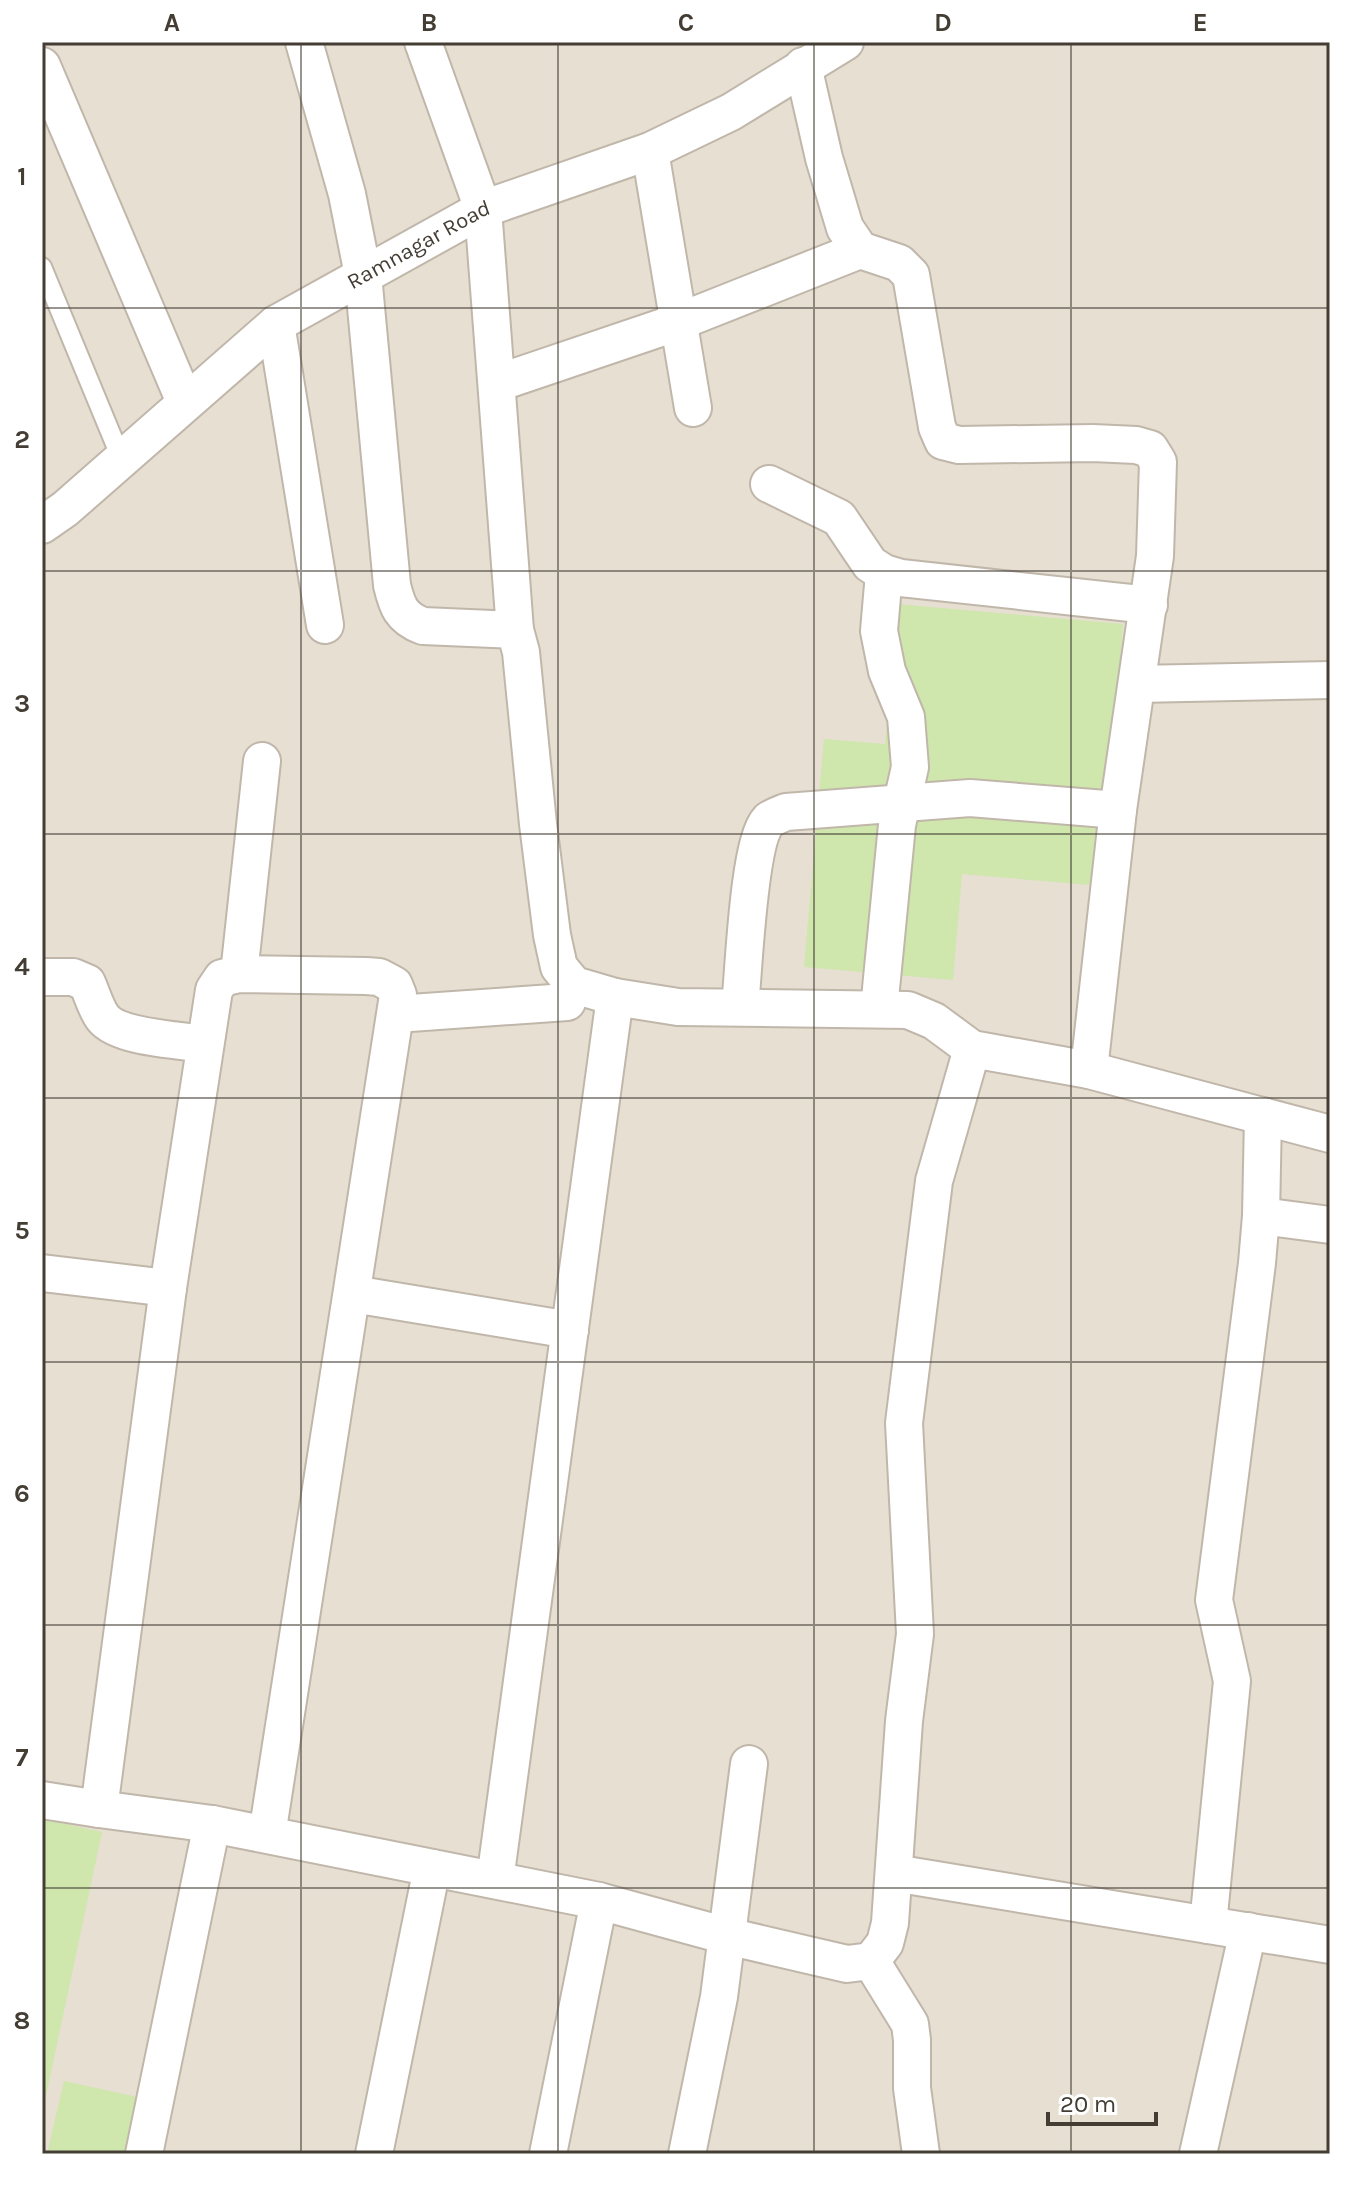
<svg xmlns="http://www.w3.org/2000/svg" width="1372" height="2196" font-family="Karla,sans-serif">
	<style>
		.residential { fill: #e6dfd2 }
		.green { fill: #cfe6ad }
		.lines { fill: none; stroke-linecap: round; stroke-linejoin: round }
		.service-casing { stroke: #c0b7aa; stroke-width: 22 }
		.minor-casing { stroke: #c0b7aa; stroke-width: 40 }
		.service { stroke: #fff; stroke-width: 18 }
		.minor { stroke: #fff; stroke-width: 36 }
		.grid { fill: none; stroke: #443d34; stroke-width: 2; stroke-opacity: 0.55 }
		.labels { text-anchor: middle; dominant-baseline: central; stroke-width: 6; stroke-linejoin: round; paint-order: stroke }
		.street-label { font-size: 22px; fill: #443d34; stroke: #fff }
		.neatline { fill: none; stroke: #443d34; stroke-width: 3 }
		.grid-label { font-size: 26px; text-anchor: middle; font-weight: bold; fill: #443d34 }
	</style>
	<rect width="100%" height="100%" fill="#f2ede4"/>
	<path class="residential" d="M 42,42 L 1330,42 L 1330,2154 L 42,2154 Z"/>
	<path class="green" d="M 897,604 L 1123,624 L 1102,886 L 962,874 L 953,980 L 804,967 L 824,739 L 885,744 Z
		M 42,1819 L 102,1832 L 42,2115 Z
		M 64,2081 L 142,2098 L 130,2154 L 47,2154 Z"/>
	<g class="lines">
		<g class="service-casing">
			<path id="service" d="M 42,267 L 121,458"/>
		</g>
		<g class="minor-casing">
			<g id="minor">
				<path d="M 304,42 L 347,194 L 363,275 L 392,585 C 397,606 401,618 423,626 L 515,630 L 521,652 L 538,824 L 552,935 L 559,967 L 574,985 L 615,997 L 495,1880"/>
				<path d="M 423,42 L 483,209 L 515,630"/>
				<path d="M 42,66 L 185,402"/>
				<path d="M 803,66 L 824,158 L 845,228 L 860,250 L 899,263 L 911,275 L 937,427 L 943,441 L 959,445 L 1093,443 L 1136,445 L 1150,449 L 1158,462 L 1155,556 L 1118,810 L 1089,1070"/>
				<path d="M 650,151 L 693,408"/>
				<path d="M 276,324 L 325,625"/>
				<path d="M 498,383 L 678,322 L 860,250"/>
				<path d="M 769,484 L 839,518 L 870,564 L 884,573 L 901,578 L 1149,605"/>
				<path id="s1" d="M 42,525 L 65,509 L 276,324 L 483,209 L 650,151 L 731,112 L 845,42"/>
				<path d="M 1137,684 L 1330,680"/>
				<path d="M 239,974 L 262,761"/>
				<path d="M 42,977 L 73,977 L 87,983 C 92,994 96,1009 103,1018 C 119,1038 180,1040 205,1044"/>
				<path d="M 615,997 L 678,1007 L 908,1010 L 934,1021 L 972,1049 L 1089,1070 L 1330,1134"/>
				<path d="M 740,1006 C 744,971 748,841 769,820 C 773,817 781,814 786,812 L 970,798 L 1118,810"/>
				<path d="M 879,1009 L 897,825 L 910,767 L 906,717 L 887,671 L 879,631 L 884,573"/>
				<path d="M 396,1014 L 567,1002"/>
				<path d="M 1261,1216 L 1330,1225"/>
				<path d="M 42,1273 L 168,1288"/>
				<path d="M 353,1294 L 570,1330"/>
				<path d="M 42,1800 L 99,1809"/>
				<path d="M 267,1835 L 398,995 L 394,985 L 379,977 L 366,976 L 239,974 L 222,978 L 214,990 L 168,1288 L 99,1809 L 212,1824 L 599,1901 L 727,1936 L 847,1964 L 871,1961 L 885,1943 L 890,1923 L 904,1721 L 915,1634 L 904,1423 L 934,1181 L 972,1049"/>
				<path d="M 894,1873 L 1330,1945"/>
				<path d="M 1208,1925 L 1232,1681 L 1214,1600 L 1257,1263 L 1261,1216 L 1263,1116"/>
				<path d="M 871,1961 L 910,2024 L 912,2040 L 912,2088 L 921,2154"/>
				<path d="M 144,2154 L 212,1824"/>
				<path d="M 374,2154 L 432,1868"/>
				<path d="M 548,2154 L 599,1901"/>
				<path d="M 687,2154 L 719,1997 L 749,1764"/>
				<path d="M 1198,2154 L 1248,1931"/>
			</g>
		</g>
		<use href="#service" class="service"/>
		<use href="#minor" class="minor"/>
	</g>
	<path class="grid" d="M 301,42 L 301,2154M 558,42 L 558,2154M 814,42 L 814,2154M 1071,42 L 1071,2154M 42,308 L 1330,308M 42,571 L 1330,571M 42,834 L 1330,834M 42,1098 L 1330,1098M 42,1362 L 1330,1362M 42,1625 L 1330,1625M 42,1888 L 1330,1888"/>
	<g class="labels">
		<g class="street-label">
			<text stroke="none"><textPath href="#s1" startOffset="472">Ramnagar Road</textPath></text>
		</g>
	</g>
	<rect width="1372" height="2196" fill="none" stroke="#ffffff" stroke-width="88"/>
	<path d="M1048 2112v12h108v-12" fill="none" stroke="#443d34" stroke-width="4"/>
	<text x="1060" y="2112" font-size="24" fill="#443d34" stroke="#ffffff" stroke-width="6" paint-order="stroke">20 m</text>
	<rect x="44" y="44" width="1284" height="2108" class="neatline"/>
	<g class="grid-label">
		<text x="172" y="31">A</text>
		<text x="429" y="31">B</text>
		<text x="686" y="31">C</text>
		<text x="943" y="31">D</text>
		<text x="1200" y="31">E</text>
		<text x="22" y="185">1</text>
		<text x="22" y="448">2</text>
		<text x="22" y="712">3</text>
		<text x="22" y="975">4</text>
		<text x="22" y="1239">5</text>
		<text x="22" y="1502">6</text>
		<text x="22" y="1766">7</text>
		<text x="22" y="2029">8</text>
	</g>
</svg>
